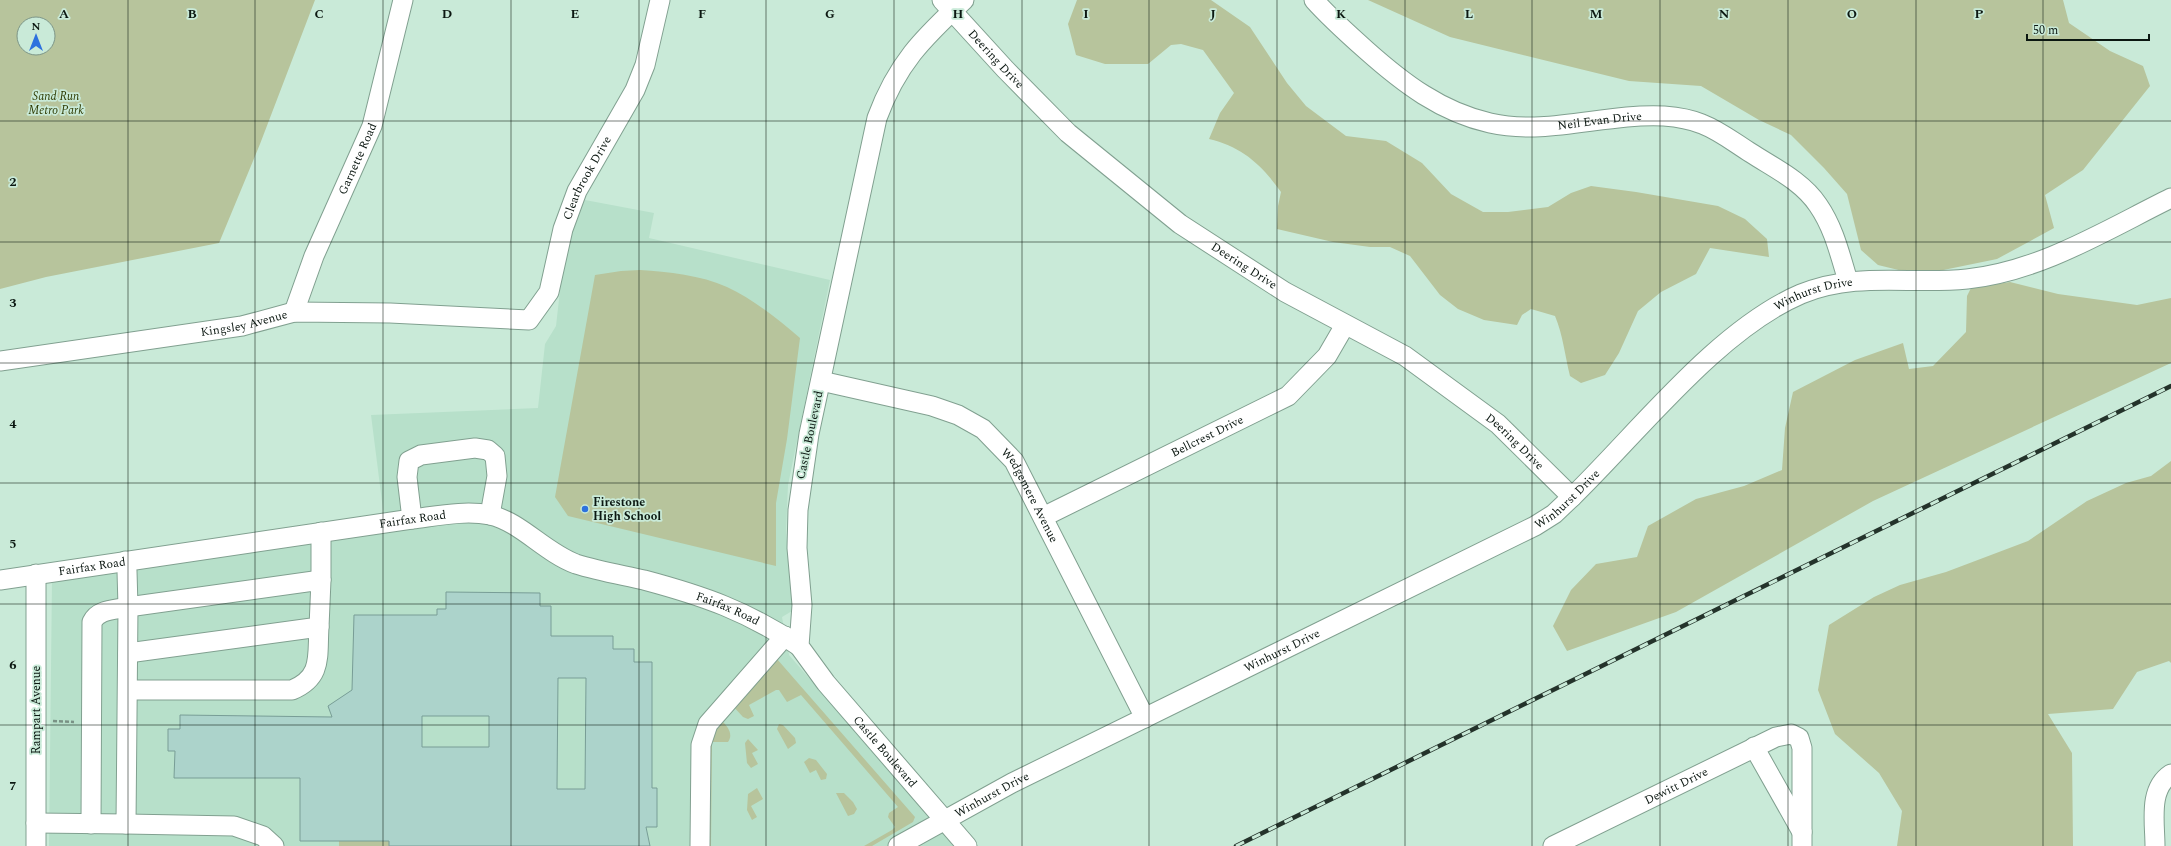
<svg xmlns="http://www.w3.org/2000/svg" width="2171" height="846" font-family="Spectral,serif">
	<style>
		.built { fill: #b7e0ca }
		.green { fill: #b7c49c; fill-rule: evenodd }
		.building { fill: #acd3cb; stroke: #789d96; fill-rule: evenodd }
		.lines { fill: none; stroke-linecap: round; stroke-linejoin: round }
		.minor-casing { stroke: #81a090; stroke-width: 21 }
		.path { stroke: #799285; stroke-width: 2.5; stroke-dasharray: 4 2; stroke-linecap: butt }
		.minor { stroke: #fff; stroke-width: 19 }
		.rail-casing { stroke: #24332b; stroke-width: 4.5 }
		.rail { stroke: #c9ead8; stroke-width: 3; stroke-dasharray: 9; stroke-linecap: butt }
		.grid { fill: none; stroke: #0b1711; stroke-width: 1; stroke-opacity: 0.55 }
		.poi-dot { fill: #2d71de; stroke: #c9ead8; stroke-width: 1.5 }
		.labels { text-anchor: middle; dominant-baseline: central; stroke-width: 3.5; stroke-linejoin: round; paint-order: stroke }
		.street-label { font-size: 12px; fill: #0b1711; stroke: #c9ead8 }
		.park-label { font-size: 12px; font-style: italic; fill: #303d05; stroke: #c9ead8 }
		.poi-label { font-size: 12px; font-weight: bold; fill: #0b1711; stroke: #c9ead8; text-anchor: start }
		.grid-label { font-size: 13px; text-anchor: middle; font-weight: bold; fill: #0b1711; stroke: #c9ead8; stroke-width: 3.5; stroke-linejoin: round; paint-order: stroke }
	</style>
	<rect width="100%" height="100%" fill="#c9ead8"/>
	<path class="built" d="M 585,200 L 654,213 L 649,238 L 830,280 L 788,485 L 786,531 L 791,586 L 795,603 L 792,611 L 782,617 L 789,655 L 955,846 L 49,846 L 52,580 L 386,533 L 371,415 L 538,408 L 545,344 L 556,326 L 563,264 L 571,229 Z"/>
	<path class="green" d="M 0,0 L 315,0 L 260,144 L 219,243 L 46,277 L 0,289 ZM 24,24 L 48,24 L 48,48 L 24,48 Z
		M 1077,0 L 1211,0 L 1250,27 L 1287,83 L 1306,106 L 1346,136 L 1386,141 L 1422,163 L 1451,194 L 1483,212 L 1508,212 L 1548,207 L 1571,193 L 1591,186 L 1636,192 L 1718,206 L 1745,219 L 1767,239 L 1769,257 L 1710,248 L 1696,274 L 1661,292 L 1638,311 L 1619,353 L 1605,375 L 1581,383 L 1570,376 C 1565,356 1563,335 1555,316 L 1531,309 L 1522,315 L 1517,325 L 1484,320 L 1458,309 L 1440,295 L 1410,256 L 1390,247 L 1370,247 L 1333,242 L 1277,229 L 1278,206 L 1281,192 C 1261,164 1242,147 1209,139 L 1220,113 L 1234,93 L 1203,50 L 1181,44 L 1171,45 L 1148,64 L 1105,64 L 1076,55 L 1068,24 Z
		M 1368,0 L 2063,0 L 2069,23 L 2110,51 L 2143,66 L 2150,86 L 2083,170 L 2045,195 L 2054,228 L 1997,259 L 1919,275 L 1878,265 L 1861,250 L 1847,194 L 1824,168 L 1791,135 L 1759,120 L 1701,86 L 1629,81 L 1450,37 Z
		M 640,270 C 668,272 701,275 727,287 C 753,299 778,319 800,338 L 787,439 L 776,503 L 776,566 L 568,516 L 555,497 L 595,275 L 621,271 Z
		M 2010,282 L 2058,294 L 2137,305 L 2171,298 L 2171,363 L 1873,501 L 1676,612 L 1567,651 L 1553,626 L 1571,590 L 1596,564 L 1637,557 L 1648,526 L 1696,499 L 1744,486 L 1782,470 L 1785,428 L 1793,392 L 1855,360 L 1903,343 L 1909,369 L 1933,366 L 1966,332 L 1967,296 L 1971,288 Z
		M 2171,461 L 2171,663 L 2169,661 L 2137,672 L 2113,709 L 2048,714 L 2072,753 L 2073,846 L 1897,846 L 1902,811 L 1879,773 L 1835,734 L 1818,690 L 1829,625 L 1874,597 L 1900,585 L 1946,572 L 2028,541 L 2087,501 L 2126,483 L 2151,476 Z
		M 777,659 L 915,817 L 913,822 L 872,846 L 864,846 L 892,830 L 895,827 L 888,817 L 889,813 L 898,807 L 801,695 L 787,702 L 779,690 L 776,690 L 749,705 L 754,716 L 748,719 L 743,717 L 732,705 Z
		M 723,722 C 729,728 733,735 728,742 L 712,742 L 711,846 L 707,846 L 708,756 L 717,723 Z
		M 779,724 L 783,725 L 795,738 L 796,743 L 788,749 L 777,729 Z
		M 748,739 L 758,750 L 752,753 L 758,764 L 751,768 L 747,763 L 745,743 Z
		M 809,758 L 816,760 L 827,774 L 826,779 L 821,780 L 816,770 L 810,773 L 804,762 Z
		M 757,788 L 763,799 L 751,806 L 757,817 L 752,820 L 747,810 L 748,794 Z
		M 836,793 L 844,793 L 853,802 L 857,809 L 854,814 L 848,816 Z
		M 339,841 L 389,841 L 389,846 L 339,846 Z"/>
	<path class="building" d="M 446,592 L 540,593 L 540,606 L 551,606 L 551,636 L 613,636 L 613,649 L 634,649 L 634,662 L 652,662 L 652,788 L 657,788 L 657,827 L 646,827 L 650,846 L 389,846 L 389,841 L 300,841 L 300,778 L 174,778 L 175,751 L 168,751 L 168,729 L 180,729 L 180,715 L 332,717 L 328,706 L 352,690 L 354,615 L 437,615 L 437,609 L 446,609 ZM 558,678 L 586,678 L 585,789 L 557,789 ZM 422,716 L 489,716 L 489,747 L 422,747 Z"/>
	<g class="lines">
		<g class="minor-casing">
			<g id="minor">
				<path id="s1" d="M 942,0 L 1005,69 L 1068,133 L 1180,224 L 1285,292 L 1405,356 L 1498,424 L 1572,497"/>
				<path id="s2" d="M 964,0 C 922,39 897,64 877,118 L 809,434 L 798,510 L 797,548 L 802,605 L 799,646 L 826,683 L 967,846"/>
				<path id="s3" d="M 1314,0 C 1330,18 1348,34 1366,50 C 1403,83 1441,112 1490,123 C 1548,136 1605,113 1664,116 C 1677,117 1690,119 1702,124 C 1720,131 1735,143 1751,153 C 1774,168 1802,181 1818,205 C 1834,228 1840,255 1848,281"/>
				<path id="s4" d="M 294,312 L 314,256 L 372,126 L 403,0"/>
				<path id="s5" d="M 0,361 L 242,326 L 294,312 L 390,313 L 529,320 L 549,292 L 563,229 L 577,191 L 635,90 L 645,65 L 660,0"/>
				<path id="s6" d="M 821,381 L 932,406 L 958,415 L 983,429 L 1014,461 L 1145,718"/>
				<path id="s7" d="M 1043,517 L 1288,396 L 1327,356 L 1345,325"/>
				<path d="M 412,519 L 407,477 L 409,461 L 421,455 L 475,448 L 488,450 L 495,456 L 497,476 L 490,515"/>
				<path id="s8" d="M 0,580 L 412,519 C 437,516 465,510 490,515 C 521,522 544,552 576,564 C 598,571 622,575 644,580 C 704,596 747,611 799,646"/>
				<path d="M 321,580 L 321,532"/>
				<path d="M 128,690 L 292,690 C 323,677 317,656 319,627"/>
				<path d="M 1754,747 L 1802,832"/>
				<path d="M 36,823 L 126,824 L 128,607 L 127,571 L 125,561"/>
				<path d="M 91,824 L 92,622 C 98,609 115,610 128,607 L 321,580 L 319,627 L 128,653"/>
				<path d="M 126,824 L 234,826 L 263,836 L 274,846"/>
				<path d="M 36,846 L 36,574"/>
				<path d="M 700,846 L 701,745 L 708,724 L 785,636"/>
				<path id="s9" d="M 898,846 L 1012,783 L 1535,526 L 1554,514 L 1572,497 C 1638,433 1717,330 1801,294 C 1857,271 1910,285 1967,279 C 2041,271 2106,230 2171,198"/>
				<path id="s10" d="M 1553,846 L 1776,737 L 1791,734 L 1799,738 L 1802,748 L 1802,846"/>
				<path d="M 2155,846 C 2155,822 2148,789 2171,774"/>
			</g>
		</g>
		<path class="path" d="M 53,721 L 74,722"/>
		<use href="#minor" class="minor"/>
		<g class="rail-casing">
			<path id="rail" d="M 1236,846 L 2171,386"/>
		</g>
		<use href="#rail" class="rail"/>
	</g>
	<path class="grid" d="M 128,0 L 128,846M 255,0 L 255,846M 383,0 L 383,846M 511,0 L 511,846M 639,0 L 639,846M 766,0 L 766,846M 894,0 L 894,846M 1022,0 L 1022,846M 1149,0 L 1149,846M 1277,0 L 1277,846M 1405,0 L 1405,846M 1532,0 L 1532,846M 1660,0 L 1660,846M 1788,0 L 1788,846M 1916,0 L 1916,846M 2043,0 L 2043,846M 0,121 L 2171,121M 0,242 L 2171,242M 0,363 L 2171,363M 0,483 L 2171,483M 0,604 L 2171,604M 0,725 L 2171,725"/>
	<circle class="poi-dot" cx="585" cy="509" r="4"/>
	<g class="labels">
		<g class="street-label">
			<text stroke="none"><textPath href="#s1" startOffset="80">Deering Drive</textPath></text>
			<text stroke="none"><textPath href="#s3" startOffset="328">Neil Evan Drive</textPath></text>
			<text stroke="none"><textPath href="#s4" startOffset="166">Garnette Road</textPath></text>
			<text stroke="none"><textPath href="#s5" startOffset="689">Clearbrook Drive</textPath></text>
			<text stroke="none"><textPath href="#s1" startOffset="404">Deering Drive</textPath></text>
			<text stroke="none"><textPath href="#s9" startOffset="1080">Winhurst Drive</textPath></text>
			<text stroke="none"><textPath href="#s5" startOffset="247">Kingsley Avenue</textPath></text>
			<text transform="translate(810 435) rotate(-78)">Castle Boulevard</text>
			<text stroke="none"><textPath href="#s7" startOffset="183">Bellcrest Drive</textPath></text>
			<text stroke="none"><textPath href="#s1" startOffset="728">Deering Drive</textPath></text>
			<text stroke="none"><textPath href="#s6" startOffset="252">Wedgemere Avenue</textPath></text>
			<text stroke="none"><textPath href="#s9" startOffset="755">Winhurst Drive</textPath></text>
			<text stroke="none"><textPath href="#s8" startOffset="417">Fairfax Road</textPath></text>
			<text stroke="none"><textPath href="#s8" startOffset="93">Fairfax Road</textPath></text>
			<text stroke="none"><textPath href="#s8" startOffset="753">Fairfax Road</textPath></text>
			<text stroke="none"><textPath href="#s9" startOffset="431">Winhurst Drive</textPath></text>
			<text transform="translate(36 710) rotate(-90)">Rampart Avenue</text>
			<text stroke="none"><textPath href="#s2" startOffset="821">Castle Boulevard</textPath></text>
			<text stroke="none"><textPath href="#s10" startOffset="137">Dewitt Drive</textPath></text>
			<text stroke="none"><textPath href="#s9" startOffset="107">Winhurst Drive</textPath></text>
		</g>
		<g class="park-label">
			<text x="56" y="96">Sand Run<tspan x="56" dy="14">Metro Park</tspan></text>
		</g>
		<g class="poi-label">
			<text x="593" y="502">Firestone<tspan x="593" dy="14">High School</tspan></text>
		</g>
	</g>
	<g class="grid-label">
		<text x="64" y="18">A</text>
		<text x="192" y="18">B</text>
		<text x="319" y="18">C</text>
		<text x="447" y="18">D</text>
		<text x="575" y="18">E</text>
		<text x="702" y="18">F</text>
		<text x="830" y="18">G</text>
		<text x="958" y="18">H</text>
		<text x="1086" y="18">I</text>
		<text x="1213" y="18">J</text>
		<text x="1341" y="18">K</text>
		<text x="1469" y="18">L</text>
		<text x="1596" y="18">M</text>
		<text x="1724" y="18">N</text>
		<text x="1852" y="18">O</text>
		<text x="1979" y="18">P</text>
		<text x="13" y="186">2</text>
		<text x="13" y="307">3</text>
		<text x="13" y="428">4</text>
		<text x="13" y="548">5</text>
		<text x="13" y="669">6</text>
		<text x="13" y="790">7</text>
	</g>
	<g transform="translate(36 36)"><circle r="19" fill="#c9ead8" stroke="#7d9688"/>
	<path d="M0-3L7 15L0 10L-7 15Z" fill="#2d71de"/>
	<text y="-6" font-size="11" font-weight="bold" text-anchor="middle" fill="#0b1711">N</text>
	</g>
	<path d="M2027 34v6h122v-6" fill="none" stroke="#0b1711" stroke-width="2"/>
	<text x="2033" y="34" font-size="12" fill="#0b1711" stroke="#c9ead8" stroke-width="3" paint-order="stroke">50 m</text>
</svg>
